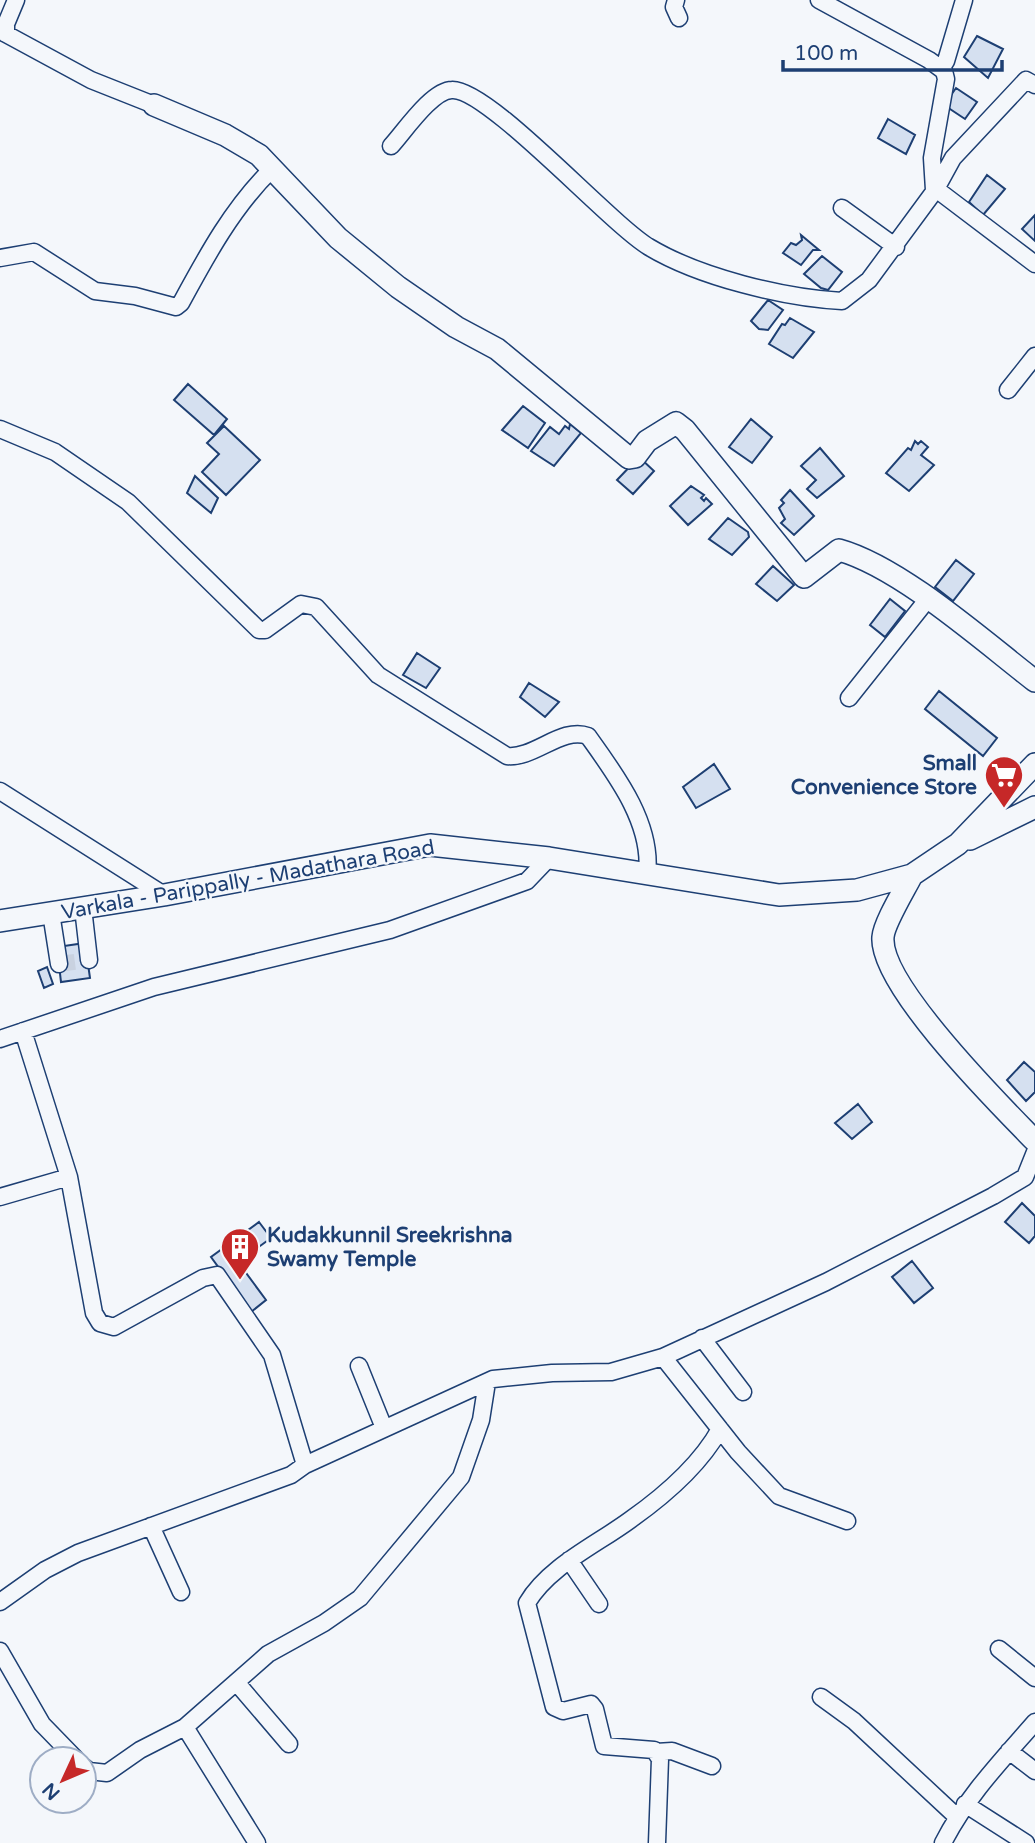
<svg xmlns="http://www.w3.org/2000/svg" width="1035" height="1843" font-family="'Varela Round',sans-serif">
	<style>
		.building { fill: #d5e0f0; stroke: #1d3f73; stroke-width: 2 }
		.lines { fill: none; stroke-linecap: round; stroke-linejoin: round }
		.minor-tunnel { stroke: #c9d2e0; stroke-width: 16; stroke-dasharray: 16 8; stroke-linecap: butt }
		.minor-casing { stroke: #1d3f73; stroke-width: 19 }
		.major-casing { stroke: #1d3f73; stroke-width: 24 }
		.minor { stroke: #f4f7fb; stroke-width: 16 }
		.major { stroke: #f4f7fb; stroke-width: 21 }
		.labels { text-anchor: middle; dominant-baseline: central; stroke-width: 5; stroke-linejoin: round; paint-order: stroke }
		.poi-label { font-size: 21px; font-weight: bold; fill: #1d3f73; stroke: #f4f7fb; text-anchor: end }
		.street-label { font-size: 21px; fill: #1d3f73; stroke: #f4f7fb }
	</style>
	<rect width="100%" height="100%" fill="#f4f7fb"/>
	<path class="building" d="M 977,36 L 1003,49 L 988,78 L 964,57 Z
		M 956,88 L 977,102 L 965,119 L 944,105 Z
		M 888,119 L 915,135 L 906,154 L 878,138 Z
		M 987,175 L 1005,189 L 983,215 L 969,202 Z
		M 1035,215 L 1035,241 L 1022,229 Z
		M 801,235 L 819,250 L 813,250 L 801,265 L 783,253 L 791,243 L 796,245 L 802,240 Z
		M 822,256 L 842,272 L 828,290 L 821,288 L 804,274 Z
		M 768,300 L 783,310 L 768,330 L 759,329 L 751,321 Z
		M 790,318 L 814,332 L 793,358 L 769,344 L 782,324 L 785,325 Z
		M 188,384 L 227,419 L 214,435 L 174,400 Z
		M 523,406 L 545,423 L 528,448 L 502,430 Z
		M 751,419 L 772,437 L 752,463 L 729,447 Z
		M 570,424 L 581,433 L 554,466 L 531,451 L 550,427 L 559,434 L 565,426 L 569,429 Z
		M 224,426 L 260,460 L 226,495 L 202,472 L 219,454 L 207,443 Z
		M 915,441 L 918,444 L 921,441 L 928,447 L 921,455 L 934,465 L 909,491 L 886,473 L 908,448 L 911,450 Z
		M 820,448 L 844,476 L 817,498 L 807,489 L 816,480 L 801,466 Z
		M 639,457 L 654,471 L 633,494 L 617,480 Z
		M 195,476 L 218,498 L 211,513 L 187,493 Z
		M 691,486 L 704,495 L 701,498 L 704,501 L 706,498 L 712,504 L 688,525 L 670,506 Z
		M 790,490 L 814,516 L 794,535 L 781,523 L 785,519 L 779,508 L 784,503 L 781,500 Z
		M 728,518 L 748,532 L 749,537 L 732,555 L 709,539 Z
		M 956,560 L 974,574 L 953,601 L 935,587 Z
		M 773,566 L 794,585 L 777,601 L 756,584 Z
		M 890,599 L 905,611 L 885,637 L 870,625 Z
		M 417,653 L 440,668 L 426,688 L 403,675 Z
		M 529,683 L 559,702 L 545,717 L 520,697 Z
		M 939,691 L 997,738 L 983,756 L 925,709 Z
		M 714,764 L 730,789 L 696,808 L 683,787 Z
		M 85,943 L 90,978 L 61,982 L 57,947 Z
		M 47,967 L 53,984 L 44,988 L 38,971 Z
		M 1024,1062 L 1035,1072 L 1035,1092 L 1026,1101 L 1007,1080 Z
		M 858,1104 L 872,1122 L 852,1139 L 835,1123 Z
		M 1022,1203 L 1035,1216 L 1035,1236 L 1029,1243 L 1005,1222 Z
		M 259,1222 L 271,1238 L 238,1262 L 266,1300 L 251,1312 L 211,1257 Z
		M 912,1261 L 933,1288 L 914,1303 L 892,1277 Z"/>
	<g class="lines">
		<path class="minor-tunnel" d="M 59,964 L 89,960"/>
		<g class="minor-casing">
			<path id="minor" d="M 16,0 L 6,24 L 6,34 L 91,80 L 154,105
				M 676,0 L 674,7 L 679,18
				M 819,0 L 929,60 L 944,71 L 946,79 L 932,158 L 934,190
				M 941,69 L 946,61 L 964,0
				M 391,146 C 404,132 432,90 452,90 C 488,88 609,223 649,247 C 699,277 784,298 842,301 L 869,280 L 936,189 L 1035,264
				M 936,189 L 953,158 L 1026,80 L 1035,85
				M 842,208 L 896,247
				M 0,258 L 34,252 L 95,291 L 135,296 L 176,307 L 181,303 C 207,255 233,207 272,169
				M 1008,390 L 1035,356
				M 0,429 L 55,452 L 128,502 L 259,630 L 265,630 L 301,604 L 316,607 L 378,675 L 507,756 C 534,759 562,726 588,736 C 616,775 653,824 647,874
				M 849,698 L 927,600
				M 0,791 L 164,895
				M 83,908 L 89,960
				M 51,913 L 59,964
				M 23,1031 L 69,1177 L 94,1313 L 100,1323 L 114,1327 L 203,1278 L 217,1275 L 272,1355 L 305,1465
				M 0,1039 L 154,987 L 390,930 L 527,881 L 549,858
				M 0,1197 L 69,1177
				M 702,1338 L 743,1392
				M 663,1357 L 738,1452 L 779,1496 L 847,1521
				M 359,1366 L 384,1428
				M 151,1526 L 181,1592
				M 569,1560 L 599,1604
				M 0,1602 L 45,1570 L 78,1553 L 291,1475 L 305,1465 L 493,1379 L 552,1373 L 611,1372 L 663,1357 L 826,1282 L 993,1196 L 1025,1177 L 1035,1152
				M 999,1649 L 1035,1678
				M 0,1651 L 42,1724 L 76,1759
				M 236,1682 L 289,1744
				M 821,1697 L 854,1721 L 957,1817
				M 185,1727 L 257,1843
				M 1009,1751 L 1035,1771
				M 656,1752 L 672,1751 L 712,1766
				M 84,1767 L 89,1771 L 107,1773 L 140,1750 L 185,1727 L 268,1654 L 324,1623 L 360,1598 L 461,1477 L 481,1420 L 487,1382
				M 965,1804 L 1026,1843
				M 657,1843 L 660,1759 L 654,1750 L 604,1746 L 595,1709 L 591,1704 L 563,1711 L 554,1707 L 527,1603 C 549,1566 596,1545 630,1520 C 664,1496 700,1465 720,1429
				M 943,1843 C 967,1796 1001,1761 1035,1722"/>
		</g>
		<g class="major-casing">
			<path id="major" d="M 154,105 L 225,135 L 259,155 L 338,238 L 398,287 L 456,327 L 497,349 L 629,458 L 635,457 L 647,441 L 676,423 L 685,430 L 804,577 L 839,550 C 900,567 982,640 1035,681
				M 970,839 L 1035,807
				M 912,875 C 905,889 884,923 883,937 C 879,985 1001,1106 1035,1141
				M 0,921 L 164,895 L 430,845 L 549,858 L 779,895 L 857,890 L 912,875 L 958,844 L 1035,764"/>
		</g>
		<use href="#minor" class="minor"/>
		<use href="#major" class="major"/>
	</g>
	<defs>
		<g id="supermarket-pin" transform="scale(2.0125)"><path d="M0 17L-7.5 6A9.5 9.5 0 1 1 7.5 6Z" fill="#c62828" stroke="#f4f7fb"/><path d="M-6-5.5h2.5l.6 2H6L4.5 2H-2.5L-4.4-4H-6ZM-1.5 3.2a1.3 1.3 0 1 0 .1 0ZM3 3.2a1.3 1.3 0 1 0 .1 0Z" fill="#fff"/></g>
		<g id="building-pin" transform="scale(2.0125)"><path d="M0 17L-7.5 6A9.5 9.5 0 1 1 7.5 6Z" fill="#c62828" stroke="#f4f7fb"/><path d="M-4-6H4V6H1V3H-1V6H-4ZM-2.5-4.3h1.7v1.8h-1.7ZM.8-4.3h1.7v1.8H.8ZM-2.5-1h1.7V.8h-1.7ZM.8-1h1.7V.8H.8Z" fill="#fff"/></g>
	</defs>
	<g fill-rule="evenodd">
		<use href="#supermarket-pin" x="1004" y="775"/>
		<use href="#building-pin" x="240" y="1247"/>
	</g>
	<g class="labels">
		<g class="poi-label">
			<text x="977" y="763">Small<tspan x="977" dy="24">Convenience Store</tspan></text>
			<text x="267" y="1235" text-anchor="start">Kudakkunnil Sreekrishna<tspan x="267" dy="24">Swamy Temple</tspan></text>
		</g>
		<g class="street-label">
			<text transform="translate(248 880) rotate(-10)">Varkala - Parippally - Madathara Road</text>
		</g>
	</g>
	<g transform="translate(63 1780) rotate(226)"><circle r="33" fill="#f4f7fb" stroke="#9eadc5" stroke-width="2"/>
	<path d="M0-5L12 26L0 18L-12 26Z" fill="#c62828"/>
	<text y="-10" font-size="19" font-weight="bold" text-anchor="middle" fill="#1d3f73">N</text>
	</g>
	<path d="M783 60v10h219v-10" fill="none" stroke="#1d3f73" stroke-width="3.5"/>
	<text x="794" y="60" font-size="21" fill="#1d3f73" stroke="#f4f7fb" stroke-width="5" paint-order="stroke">100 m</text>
</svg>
